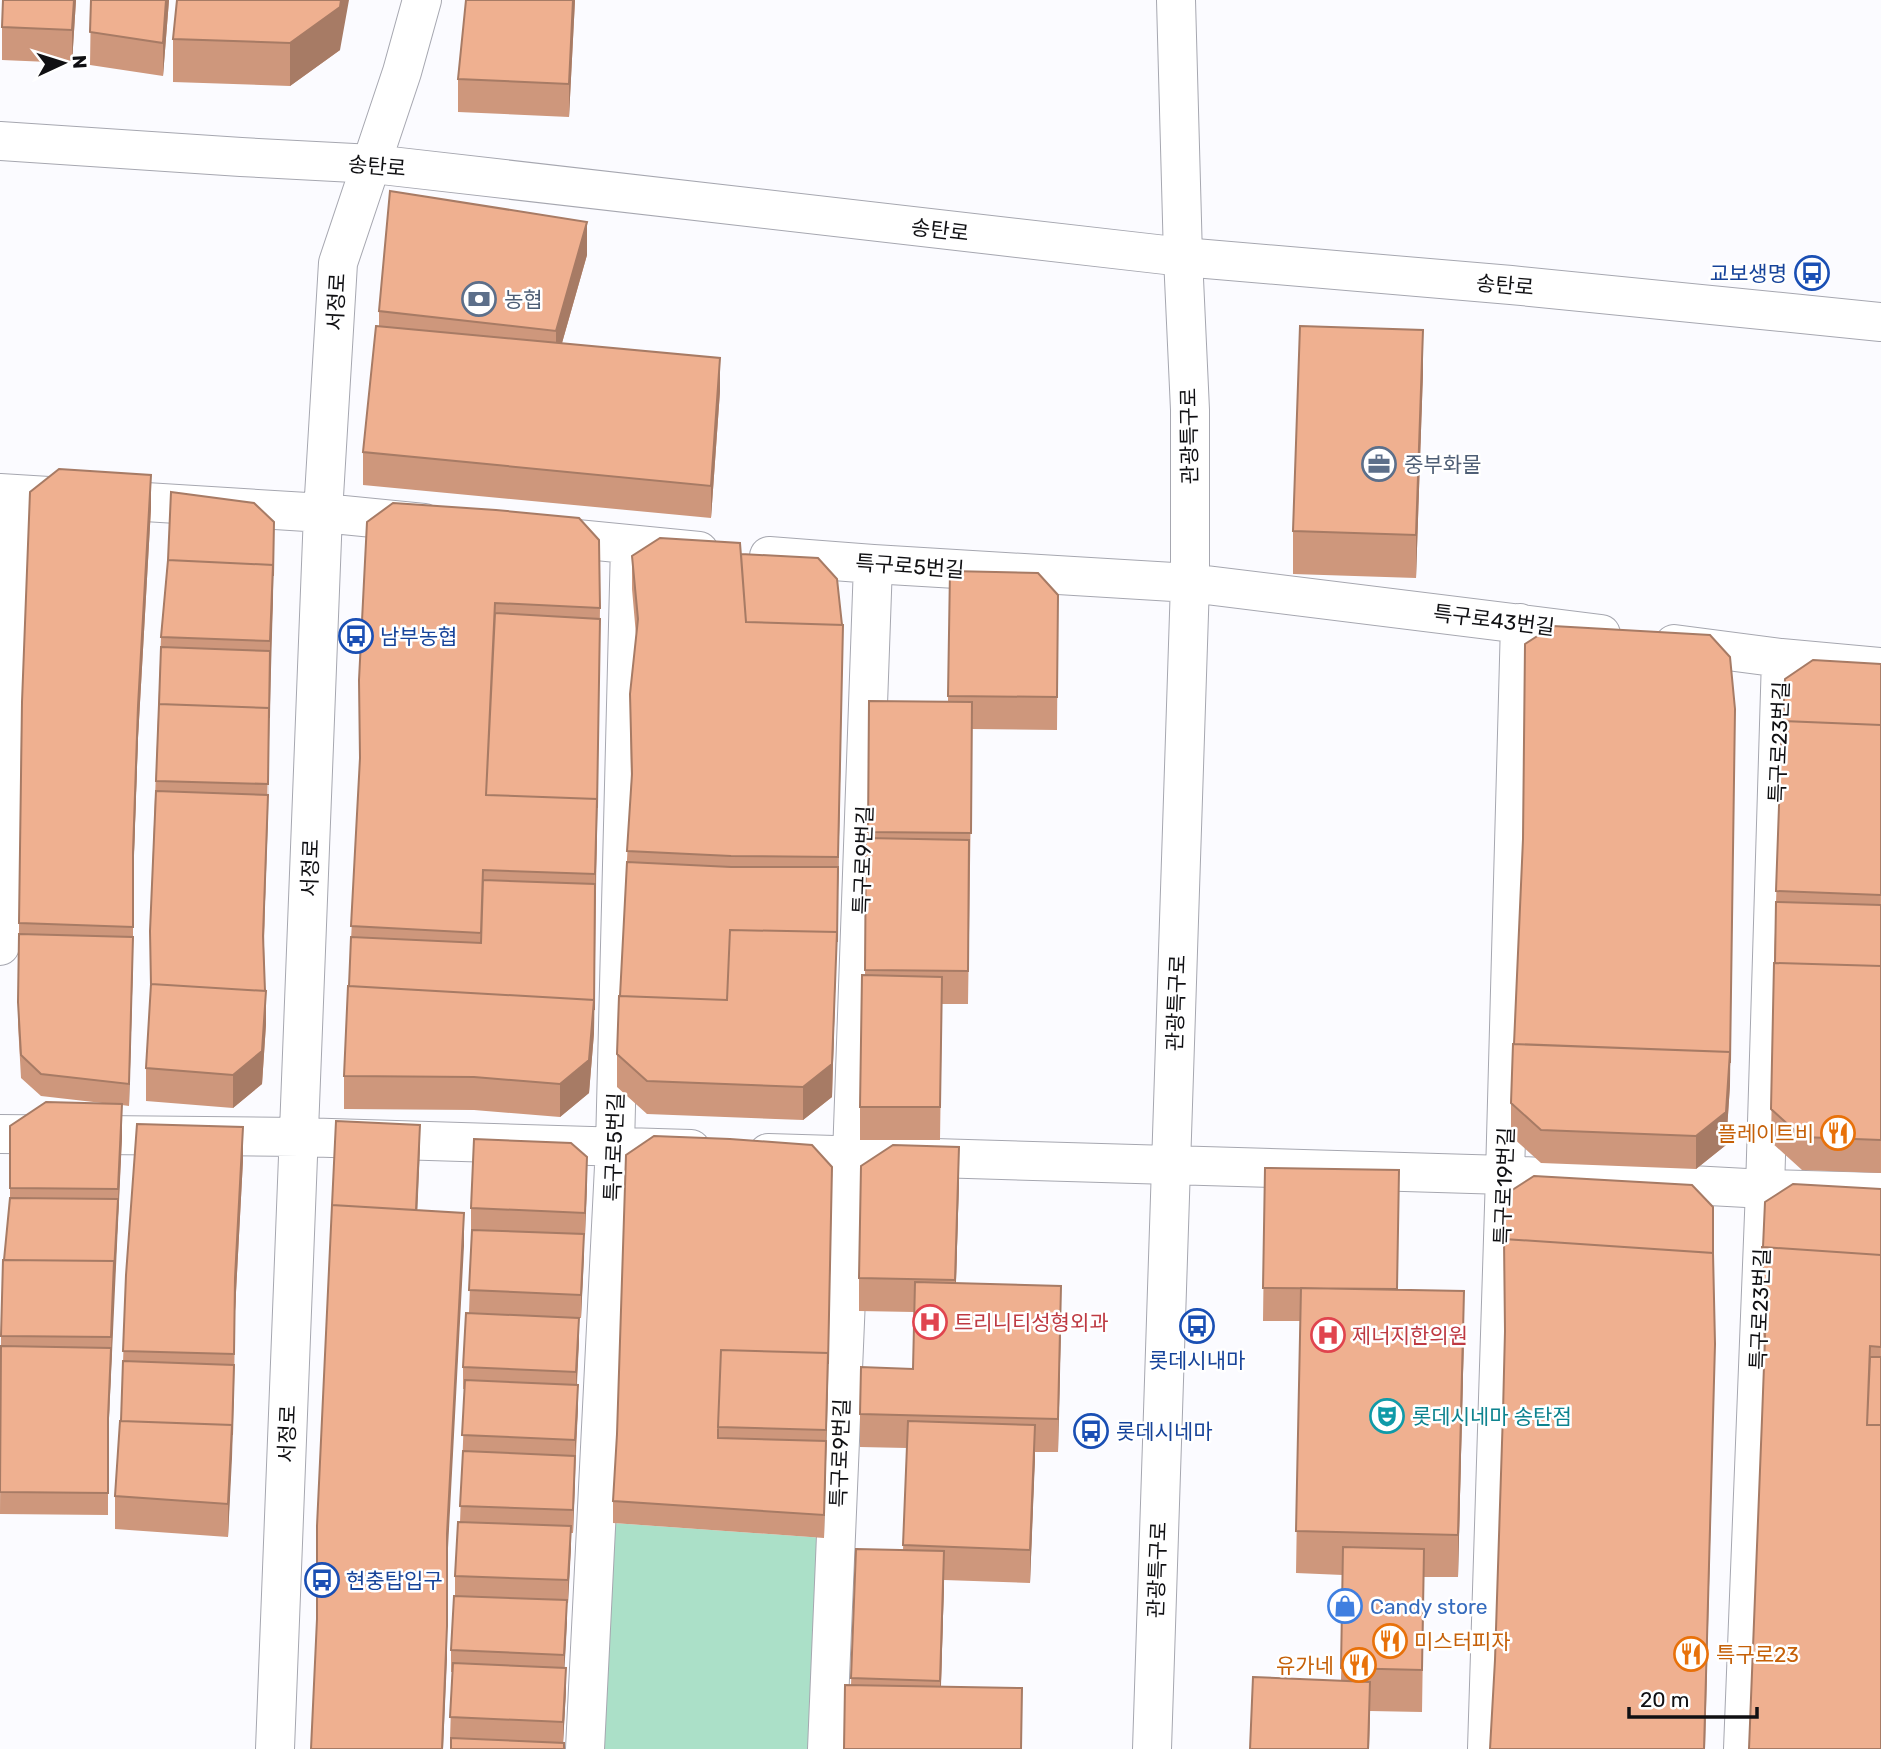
<svg xmlns="http://www.w3.org/2000/svg" width="1881" height="1749" font-family="Rubik,'Noto Sans KR',sans-serif">
	<style>
		.green { fill: #abe0c8 }
		.lines { fill: none; stroke-linecap: round; stroke-linejoin: round }
		.minor-casing { stroke: #a6a7b0; stroke-width: 40 }
		.major-casing { stroke: #a6a7b0; stroke-width: 40 }
		.minor { stroke: #fff; stroke-width: 38 }
		.major { stroke: #fff; stroke-width: 38 }
		.wall { fill: #ce977c }
		.shaded-wall { fill: #a77b65 }
		.building { fill: #efb090; stroke: #a77b65; stroke-width: 2 }
		.labels { text-anchor: middle; dominant-baseline: central; stroke-width: 5; stroke-linejoin: round; paint-order: stroke }
		.street-label { font-size: 21px; fill: #101013; stroke: #fff }
		.transit-label { font-size: 21px; fill: #164399; stroke: #fff; text-anchor: start }
		.service-label { font-size: 21px; fill: #4e5e75; stroke: #fff; text-anchor: start }
		.food-label { font-size: 21px; fill: #c56008; stroke: #fff; text-anchor: end }
		.health-label { font-size: 21px; fill: #be3a42; stroke: #fff; text-anchor: start }
		.culture-label { font-size: 21px; fill: #0d838f; stroke: #fff; text-anchor: start }
		.shop-label { font-size: 21px; fill: #366cbe; stroke: #fff; text-anchor: start }
	</style>
	<rect width="100%" height="100%" fill="#fbfbff"/>
	<path class="green" d="M 613,1523 L 824,1538 L 812,1749 L 594,1749 Z"/>
	<g class="lines">
		<g class="minor-casing">
			<path id="minor" d="M 0,493 L 323,513 L 424,523
				M 546,536 L 699,551
				M 769,556 L 873,564 L 1190,583 L 1601,634
				M 1674,644 L 1781,658 L 1881,667
				M 0,946 L 2,730 L 11,494
				M 0,1134 L 299,1137 L 691,1149
				M 768,1153 L 1505,1175 L 1765,1189 L 1881,1192
				M 275,1749 L 323,513 L 338,263 L 402,72 L 422,0
				M 585,1749 L 615,1146 L 630,545
				M 827,1749 L 852,1156 L 873,564
				M 1152,1749 L 1190,583 L 1190,410 L 1183,257 L 1176,0
				M 1487,1749 L 1505,1175 L 1520,623
				M 1743,1749 L 1765,1189 L 1781,658"/>
		</g>
		<g class="major-casing">
			<path id="major" d="M 0,141 L 241,157 L 373,164 L 1183,257 L 1511,285 L 1881,322"/>
		</g>
		<use href="#minor" class="minor"/>
		<use href="#major" class="major"/>
	</g>
	<path class="wall" d="M 76,0 L 72,63 L 2,60 L 2,27 Z
		M 91,0 L 169,0 L 163,76 L 90,65 Z
		M 177,0 L 340,50 L 290,86 L 173,82 L 173,39 Z
		M 575,0 L 569,117 L 458,112 L 458,79 Z
		M 587,255 L 562,343 L 720,391 L 711,518 L 363,485 L 363,452 L 379,326 L 379,311 Z
		M 1423,372 L 1416,578 L 1293,574 L 1293,531 Z
		M 151,508 L 138,738 L 133,881 L 133,960 L 129,1106 L 122,1105 L 122,1137 L 114,1294 L 108,1439 L 108,1515 L 0,1514 L 1,1336 L 4,1260 L 10,1198 L 10,1126 L 111,1104 L 41,1096 L 21,1078 L 18,1024 L 18,1002 L 22,702 Z
		M 496,510 L 600,608 L 594,1033 L 589,1093 L 560,1117 L 474,1110 L 344,1109 L 344,1076 L 360,765 Z
		M 741,554 L 843,625 L 838,890 L 832,1097 L 803,1120 L 647,1114 L 617,1087 L 617,1054 L 631,782 L 630,694 L 636,635 L 632,589 L 632,556 Z
		M 950,571 L 1058,595 L 1057,730 L 972,729 L 968,1004 L 942,1004 L 940,1140 L 860,1140 L 860,1107 L 865,976 L 866,838 L 868,838 L 869,701 L 948,701 Z
		M 273,598 L 270,674 L 264,946 L 266,1024 L 262,1084 L 233,1108 L 146,1101 L 146,1068 L 151,990 L 150,931 L 161,637 Z
		M 1881,664 L 1881,1173 L 1802,1170 L 1771,1142 L 1774,963 L 1782,721 Z
		M 1730,1085 L 1726,1145 L 1696,1169 L 1541,1163 L 1511,1136 L 1511,1103 Z
		M 243,1160 L 235,1311 L 234,1387 L 228,1537 L 115,1529 L 115,1496 L 121,1421 L 126,1275 Z
		M 1265,1168 L 1397,1290 L 1464,1334 L 1458,1577 L 1424,1577 L 1422,1712 L 1370,1711 L 1369,1749 L 1250,1749 L 1341,1681 L 1343,1575 L 1296,1573 L 1300,1321 L 1263,1321 Z
		M 587,1180 L 585,1235 L 584,1235 L 581,1318 L 469,1313 L 472,1231 L 471,1231 L 471,1208 Z
		M 959,1180 L 956,1283 L 1061,1319 L 1058,1452 L 1035,1452 L 1030,1583 L 944,1580 L 941,1687 L 851,1685 L 856,1549 L 903,1550 L 907,1448 L 860,1447 L 860,1414 L 913,1369 L 914,1312 L 859,1311 L 859,1278 Z
		M 832,1189 L 824,1538 L 613,1523 L 613,1501 Z
		M 1881,1189 L 1881,1749 L 1762,1419 L 1764,1355 L 1762,1280 L 1762,1247 Z
		M 579,1340 L 577,1385 L 578,1407 L 575,1478 L 573,1533 L 571,1533 L 568,1603 L 567,1603 L 564,1668 L 566,1690 L 563,1743 L 450,1740 L 452,1672 L 451,1672 L 451,1650 L 455,1596 L 455,1576 L 460,1522 L 465,1389 L 463,1389 L 463,1367 Z"/>
	<path class="shaded-wall" d="M 74,0 L 76,0 L 72,63 L 72,30 Z
		M 166,0 L 169,0 L 163,76 L 163,43 Z
		M 341,0 L 349,0 L 340,50 L 290,86 L 290,43 Z
		M 573,0 L 575,0 L 569,117 L 569,84 Z
		M 587,222 L 587,255 L 556,364 L 556,331 Z
		M 1423,330 L 1423,372 L 1416,578 L 1416,535 Z
		M 720,358 L 720,391 L 711,518 L 711,486 Z
		M 151,475 L 151,508 L 138,738 L 133,885 L 133,852 L 138,706 Z
		M 274,522 L 273,598 L 269,741 L 270,641 Z
		M 600,619 L 597,832 L 595,907 L 594,1033 L 589,1093 L 560,1117 L 560,1084 L 594,1000 L 594,1010 L 595,874 Z
		M 843,625 L 838,890 L 832,1097 L 803,1120 L 803,1087 L 838,867 Z
		M 269,708 L 268,817 L 263,958 L 268,795 Z
		M 1735,709 L 1730,1085 L 1726,1145 L 1696,1169 L 1696,1136 Z
		M 133,937 L 133,960 L 129,1106 L 129,1084 Z
		M 266,991 L 266,1024 L 262,1084 L 233,1108 L 233,1075 Z
		M 122,1104 L 122,1137 L 108,1440 L 114,1261 L 118,1199 Z
		M 420,1125 L 420,1147 L 416,1243 L 416,1220 Z
		M 243,1127 L 243,1160 L 235,1311 L 234,1387 L 235,1278 Z
		M 959,1147 L 959,1180 L 955,1313 L 955,1280 Z
		M 587,1157 L 587,1180 L 585,1235 L 585,1213 Z
		M 832,1167 L 828,1386 L 824,1538 L 824,1515 Z
		M 464,1213 L 464,1246 L 447,1567 L 447,1534 Z
		M 584,1234 L 584,1257 L 581,1318 L 581,1295 Z
		M 1061,1286 L 1061,1319 L 1058,1452 L 1058,1419 Z
		M 1464,1291 L 1464,1334 L 1458,1577 L 1458,1535 Z
		M 579,1318 L 579,1340 L 576,1395 L 576,1372 Z
		M 1715,1344 L 1705,1749 L 1704,1749 Z
		M 234,1365 L 234,1387 L 232,1458 L 232,1435 Z
		M 578,1385 L 578,1407 L 575,1462 L 575,1440 Z
		M 232,1425 L 232,1458 L 228,1537 L 228,1504 Z
		M 1035,1425 L 1035,1458 L 1030,1583 L 1030,1550 Z
		M 575,1456 L 575,1478 L 573,1533 L 573,1510 Z
		M 571,1526 L 571,1549 L 568,1603 L 568,1580 Z
		M 944,1551 L 944,1584 L 940,1714 L 940,1681 Z
		M 567,1600 L 567,1623 L 564,1677 L 564,1655 Z
		M 447,1626 L 447,1659 L 443,1749 L 442,1749 Z
		M 566,1668 L 566,1690 L 563,1744 L 563,1722 Z
		M 1370,1682 L 1369,1749 L 1368,1749 Z"/>
	<path class="building" d="M 3,0 L 74,0 L 72,30 L 2,27 Z
		M 91,0 L 166,0 L 163,43 L 90,32 Z
		M 177,0 L 341,0 L 340,7 L 290,43 L 173,39 Z
		M 466,0 L 573,0 L 569,84 L 458,79 Z
		M 390,191 L 587,222 L 556,331 L 379,311 Z
		M 376,326 L 720,358 L 711,486 L 363,452 Z
		M 1300,326 L 1423,330 L 1416,535 L 1293,531 Z
		M 59,469 L 151,475 L 138,706 L 133,852 L 133,927 L 19,923 L 22,702 L 30,492 Z
		M 171,492 L 254,503 L 274,522 L 273,576 L 273,565 L 168,560 Z
		M 393,503 L 496,510 L 579,518 L 599,540 L 600,608 L 495,603 L 486,795 L 597,799 L 595,874 L 483,870 L 481,933 L 351,926 L 360,758 L 359,680 L 367,522 Z
		M 660,538 L 740,543 L 746,622 L 843,625 L 838,857 L 731,856 L 627,851 L 632,774 L 630,694 L 638,619 L 632,556 Z
		M 741,554 L 818,558 L 837,579 L 842,625 L 746,622 Z
		M 168,560 L 273,565 L 270,641 L 161,637 Z
		M 950,571 L 1038,573 L 1058,595 L 1057,697 L 948,696 Z
		M 495,613 L 600,619 L 597,808 L 597,799 L 486,795 Z
		M 1553,626 L 1710,635 L 1730,657 L 1735,709 L 1730,1063 L 1730,1052 L 1514,1044 L 1523,839 L 1525,644 Z
		M 161,647 L 270,651 L 269,718 L 269,708 L 159,704 Z
		M 1813,660 L 1881,664 L 1881,725 L 1783,721 L 1785,679 Z
		M 869,701 L 972,702 L 971,833 L 868,832 Z
		M 159,704 L 269,708 L 268,784 L 156,781 Z
		M 1782,721 L 1881,725 L 1881,895 L 1776,891 Z
		M 156,791 L 268,795 L 263,936 L 265,991 L 151,984 L 151,986 L 150,931 Z
		M 866,838 L 969,840 L 968,971 L 865,970 Z
		M 627,862 L 731,867 L 838,867 L 837,942 L 837,932 L 730,930 L 727,1000 L 620,996 Z
		M 483,880 L 595,884 L 594,1010 L 594,1000 L 349,986 L 351,937 L 481,943 Z
		M 1776,902 L 1881,905 L 1881,966 L 1775,963 Z
		M 730,930 L 837,932 L 832,1064 L 803,1087 L 647,1081 L 617,1054 L 619,996 L 727,1000 Z
		M 19,934 L 133,937 L 129,1084 L 41,1074 L 21,1055 L 18,1002 Z
		M 1881,962 L 1881,1140 L 1802,1137 L 1771,1109 L 1774,963 L 1881,966 Z
		M 862,975 L 942,977 L 940,1107 L 860,1107 Z
		M 151,984 L 266,991 L 262,1051 L 233,1075 L 146,1068 Z
		M 348,986 L 594,1000 L 589,1060 L 560,1084 L 474,1077 L 344,1076 Z
		M 1513,1044 L 1730,1052 L 1726,1112 L 1696,1136 L 1541,1130 L 1511,1103 Z
		M 46,1102 L 122,1104 L 118,1189 L 10,1188 L 10,1126 Z
		M 336,1121 L 420,1125 L 416,1210 L 332,1205 Z
		M 137,1124 L 243,1127 L 235,1278 L 234,1354 L 123,1351 L 126,1275 Z
		M 654,1136 L 730,1139 L 812,1145 L 832,1167 L 828,1364 L 828,1353 L 721,1350 L 718,1427 L 718,1438 L 826,1441 L 824,1515 L 613,1501 L 617,1434 L 626,1155 Z
		M 474,1139 L 571,1143 L 587,1157 L 585,1213 L 471,1208 Z
		M 893,1145 L 959,1147 L 955,1280 L 859,1278 L 861,1166 Z
		M 1265,1168 L 1399,1170 L 1397,1289 L 1263,1288 Z
		M 1534,1176 L 1692,1185 L 1713,1207 L 1713,1253 L 1504,1239 L 1506,1194 Z
		M 1793,1184 L 1881,1189 L 1881,1255 L 1763,1247 L 1765,1202 Z
		M 10,1198 L 118,1199 L 114,1272 L 114,1261 L 4,1260 Z
		M 332,1205 L 464,1213 L 447,1534 L 447,1626 L 442,1749 L 311,1749 L 317,1619 L 317,1526 Z
		M 472,1230 L 584,1234 L 581,1295 L 469,1290 Z
		M 1504,1239 L 1713,1253 L 1715,1344 L 1704,1749 L 1490,1749 L 1495,1660 L 1503,1412 L 1505,1331 Z
		M 1762,1247 L 1881,1255 L 1881,1347 L 1870,1346 L 1867,1425 L 1881,1425 L 1881,1749 L 1749,1749 L 1762,1419 L 1765,1339 Z
		M 3,1260 L 114,1261 L 111,1337 L 1,1336 Z
		M 915,1282 L 1061,1286 L 1058,1419 L 860,1414 L 861,1367 L 913,1369 Z
		M 1301,1288 L 1464,1291 L 1458,1535 L 1296,1531 Z
		M 466,1313 L 579,1318 L 576,1372 L 463,1367 Z
		M 1,1346 L 111,1348 L 108,1418 L 108,1493 L 0,1492 Z
		M 721,1350 L 828,1353 L 826,1430 L 718,1427 Z
		M 1870,1357 L 1881,1357 L 1881,1425 L 1867,1425 Z
		M 123,1361 L 234,1365 L 232,1435 L 232,1425 L 121,1421 Z
		M 465,1380 L 578,1385 L 575,1440 L 462,1435 Z
		M 120,1421 L 232,1425 L 228,1504 L 115,1496 Z
		M 908,1421 L 1035,1425 L 1030,1550 L 903,1545 Z
		M 463,1451 L 575,1456 L 573,1510 L 460,1506 Z
		M 458,1522 L 571,1526 L 568,1580 L 455,1576 Z
		M 1343,1547 L 1424,1549 L 1422,1670 L 1341,1668 Z
		M 856,1549 L 944,1551 L 940,1681 L 851,1678 Z
		M 454,1596 L 567,1600 L 564,1655 L 451,1650 Z
		M 453,1663 L 566,1668 L 563,1722 L 450,1717 Z
		M 1253,1677 L 1370,1682 L 1368,1749 L 1250,1749 Z
		M 845,1685 L 1022,1688 L 1021,1749 L 844,1749 Z
		M 451,1738 L 564,1743 L 564,1749 L 451,1749 Z"/>
	<defs>
		<g id="bus-ring" transform="scale(1.75)"><circle r="9.5" fill="#fff" stroke="#1a4fb4" stroke-width="1.5"/><path d="M-5-6H5V4H4V6H2V4H-2V6H-4V4H-5ZM-3.5-4V0h7V-4ZM-3.5 1.2v1.5H-2V1.2ZM2 1.2v1.5H3.5V1.2Z" fill="#1a4fb4"/></g>
		<g id="bank-ring" transform="scale(1.75)"><circle r="9.5" fill="#fff" stroke="#5c6f8a" stroke-width="1.5"/><path d="M-6-4H6V4H-6ZM0-2.3a2.3 2.3 0 1 0 0 4.6a2.3 2.3 0 1 0 0-4.6Z" fill="#5c6f8a"/></g>
		<g id="office-ring" transform="scale(1.75)"><circle r="9.5" fill="#fff" stroke="#5c6f8a" stroke-width="1.5"/><path d="M-6-3h4V-5.5h4V-3h4V5H-6ZM-1-4.5V-3h2v-1.5ZM-6 0V1H6V0Z" fill="#5c6f8a"/></g>
		<g id="restaurant-ring" transform="scale(1.75)"><circle r="9.5" fill="#fff" stroke="#e8710a" stroke-width="1.5"/><path d="M-5-6h1v4h1v-4h1v4h1v-4h1v5L-1.5 .5V6h-2V.5L-5-1ZM5-6V6H3V1.5H1.5Q1.5-4 5-6Z" fill="#e8710a"/></g>
		<g id="hospital-ring" transform="scale(1.75)"><circle r="9.5" fill="#fff" stroke="#e0444e" stroke-width="1.5"/><path d="M-5-5h3v3.5h4V-5h3V5h-3V1.5h-4V5h-3Z" fill="#e0444e"/></g>
		<g id="theatre-ring" transform="scale(1.75)"><circle r="9.5" fill="#fff" stroke="#0f9aa8" stroke-width="1.5"/><path d="M-5-5.5Q0-4 5-5.5V0Q5 5 0 6Q-5 5-5 0ZM-3.3-2.5H-1v1.5H-3.3ZM1-2.5H3.3v1.5H1ZM-2.8 1Q0 5.5 2.8 1Z" fill="#0f9aa8"/></g>
		<g id="shop-ring" transform="scale(1.75)"><circle r="9.5" fill="#fff" stroke="#3f7fe0" stroke-width="1.5"/><path d="M-5-2.5h2.3a2.7 3.5 0 0 1 5.4 0H5L5.5 6h-11ZM-1.5-2.5h3a1.5 2.3 0 0 0-3 0Z" fill="#3f7fe0"/></g>
	</defs>
	<g fill-rule="evenodd">
		<use href="#bus-ring" x="1812" y="273"/>
		<use href="#bank-ring" x="479" y="299"/>
		<use href="#office-ring" x="1379" y="464"/>
		<use href="#bus-ring" x="356" y="636"/>
		<use href="#restaurant-ring" x="1838" y="1133"/>
		<use href="#hospital-ring" x="930" y="1322"/>
		<use href="#bus-ring" x="1197" y="1326"/>
		<use href="#hospital-ring" x="1328" y="1335"/>
		<use href="#theatre-ring" x="1387" y="1416"/>
		<use href="#bus-ring" x="1091" y="1431"/>
		<use href="#bus-ring" x="322" y="1580"/>
		<use href="#shop-ring" x="1345" y="1606"/>
		<use href="#restaurant-ring" x="1390" y="1641"/>
		<use href="#restaurant-ring" x="1691" y="1654"/>
		<use href="#restaurant-ring" x="1359" y="1665"/>
	</g>
	<g class="labels">
		<g class="street-label">
			<text transform="translate(377 166) rotate(5)">송탄로</text>
			<text transform="translate(940 230) rotate(7)">송탄로</text>
			<text transform="translate(1505 285) rotate(5)">송탄로</text>
			<text transform="translate(336 302) rotate(-87)">서정로</text>
			<text transform="translate(1189 436) rotate(-91)">관광특구로</text>
			<text transform="translate(910 566) rotate(4)">특구로5번길</text>
			<text transform="translate(1494 620) rotate(7)">특구로43번길</text>
			<text transform="translate(1779 742) rotate(-88)">특구로23번길</text>
			<text transform="translate(863 860) rotate(-88)">특구로9번길</text>
			<text transform="translate(310 868) rotate(-88)">서정로</text>
			<text transform="translate(1176 1003) rotate(-88)">관광특구로</text>
			<text transform="translate(614 1147) rotate(-88)">특구로5번길</text>
			<text transform="translate(1504 1186) rotate(-88)">특구로19번길</text>
			<text transform="translate(1760 1309) rotate(-88)">특구로23번길</text>
			<text transform="translate(287 1434) rotate(-88)">서정로</text>
			<text transform="translate(840 1453) rotate(-88)">특구로9번길</text>
			<text transform="translate(1157 1570) rotate(-88)">관광특구로</text>
		</g>
		<g class="transit-label">
			<text x="1787" y="273" text-anchor="end">교보생명</text>
			<text x="380" y="636">남부농협</text>
			<text x="1197" y="1360" text-anchor="middle">롯데시내마</text>
			<text x="1116" y="1431">롯데시네마</text>
			<text x="346" y="1580">현충탑입구</text>
		</g>
		<g class="service-label">
			<text x="504" y="299">농협</text>
			<text x="1404" y="464">중부화물</text>
		</g>
		<g class="food-label">
			<text x="1814" y="1133">플레이트비</text>
			<text x="1414" y="1641" text-anchor="start">미스터피자</text>
			<text x="1716" y="1654" text-anchor="start">특구로23</text>
			<text x="1334" y="1665">유가네</text>
		</g>
		<g class="health-label">
			<text x="954" y="1322">트리니티성형외과</text>
			<text x="1352" y="1335">제너지한의원</text>
		</g>
		<g class="culture-label">
			<text x="1412" y="1416">롯데시네마 송탄점</text>
		</g>
		<g class="shop-label">
			<text x="1370" y="1606">Candy store</text>
		</g>
	</g>
	<g transform="translate(63 63) rotate(86)" stroke="#ffffff" stroke-width="5" paint-order="stroke">
	<path d="M0-5L12 26L0 18L-12 26Z" fill="#101013"/>
	<text y="-10" font-size="19" font-weight="bold" text-anchor="middle" fill="#101013">N</text>
	</g>
	<path d="M1629 1707v10h128v-10" fill="none" stroke="#101013" stroke-width="3.5"/>
	<text x="1640" y="1707" font-size="21" fill="#101013" stroke="#ffffff" stroke-width="5" paint-order="stroke">20 m</text>
</svg>
